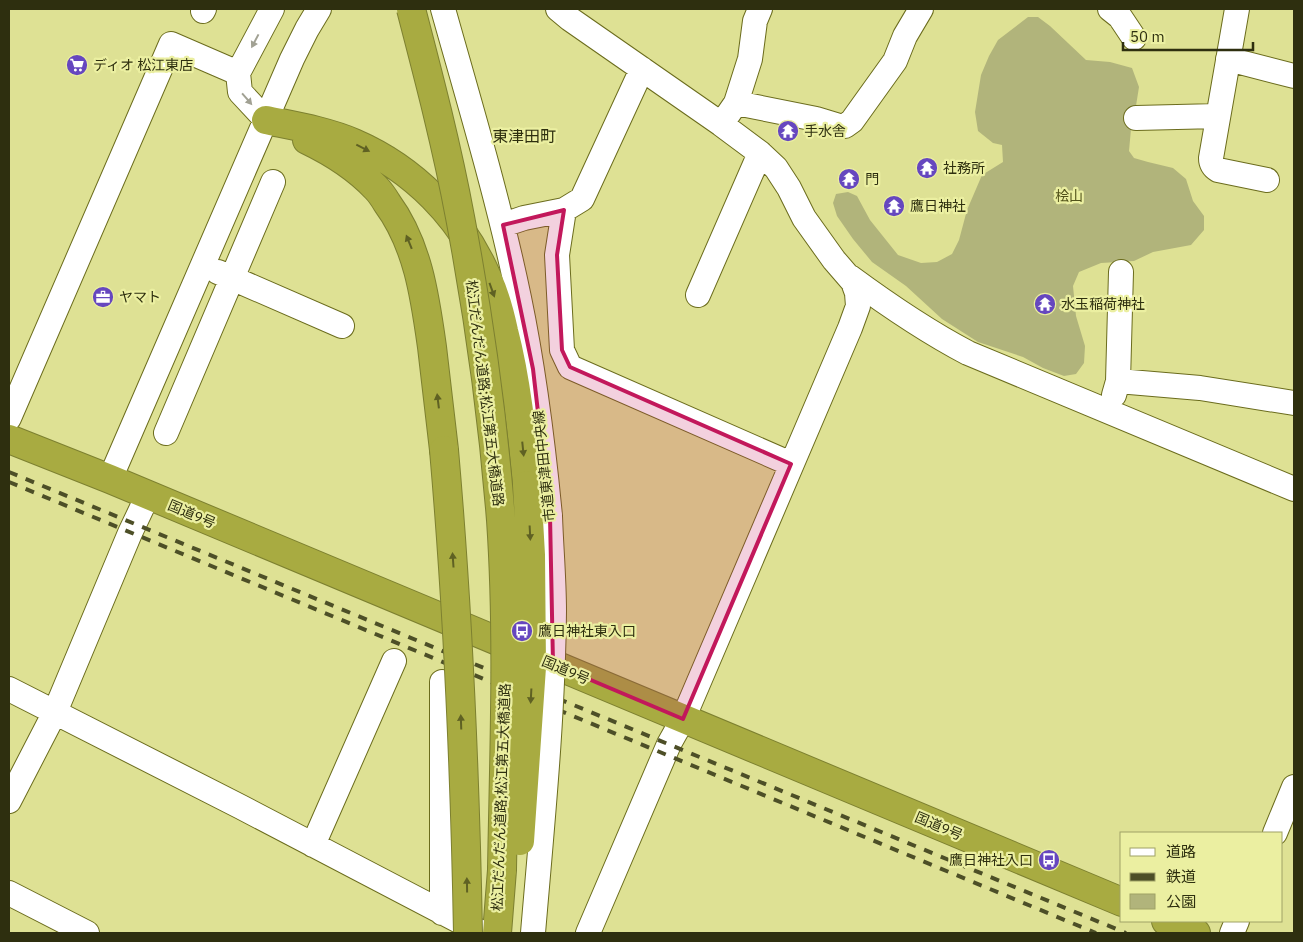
<svg xmlns="http://www.w3.org/2000/svg" width="1303" height="942" font-family="'IBM Plex Sans','Noto Sans JP',sans-serif">
	<style>
		.green { fill: #b1b47b }
		.lines { fill: none; stroke-linecap: round; stroke-linejoin: round }
		.minor-casing { stroke: #6b6c1d; stroke-width: 26 }
		.highway-casing { stroke: #7d8030; stroke-width: 30 }
		.minor { stroke: #fff; stroke-width: 24 }
		.highway { stroke: #a8ab41; stroke-width: 28 }
		.rail { stroke: #4d4f27; stroke-width: 4; stroke-dasharray: 9 9; stroke-linecap: butt }
		.minor-bridge-casing { stroke: #6b6c1d; stroke-width: 26; stroke-linecap: butt }
		.highway-bridge-casing { stroke: #7d8030; stroke-width: 30; stroke-linecap: butt }
		.minor-bridge { stroke: #fff; stroke-width: 24 }
		.highway-bridge { stroke: #a8ab41; stroke-width: 28 }
		.oneway { fill: #a1a193 }
		.oneway2 { fill: #5f6123 }
		.marked { fill: #c2185b; fill-opacity: 0.2; stroke: #c2185b; stroke-width: 4; stroke-linejoin: round }
		.labels { text-anchor: middle; dominant-baseline: central; stroke-width: 4.5; stroke-linejoin: round; paint-order: stroke }
		.poi-label { font-size: 14px; fill: #2e2f0f; stroke: #ebefa1; text-anchor: start }
		.park-label { font-size: 14px; fill: #51521a; stroke: #ebefa1 }
		.street-label { font-size: 14px; fill: #2e2f0f; stroke: #ebefa1 }
		.quarter-label { font-size: 16px; fill: #2e2f0f; stroke: #ebefa1 }
	</style>
	<rect width="100%" height="100%" fill="#dee194"/>
	<path class="green" d="M 1028,17 L 1038,17 L 1050,26 L 1086,60 L 1110,62 L 1132,68 L 1139,87 L 1135,112 L 1131,129 L 1129,151 L 1134,158 L 1148,162 L 1173,168 L 1186,179 L 1193,201 L 1204,216 L 1204,230 L 1191,245 L 1153,252 L 1134,261 L 1101,263 L 1079,272 L 1073,286 L 1076,316 L 1085,346 L 1084,363 L 1076,374 L 1064,376 L 1043,368 L 1023,357 L 978,342 L 942,319 L 906,286 L 872,262 L 853,239 L 837,216 L 833,203 L 836,194 L 848,192 L 857,196 L 870,220 L 898,255 L 921,263 L 937,262 L 952,254 L 959,240 L 967,210 L 982,175 L 1003,162 L 1002,145 L 993,143 L 978,131 L 975,112 L 981,75 L 989,56 L 998,40 Z"/>
	<g class="lines">
		<g class="minor-casing">
			<path id="minor" d="M 443,9 C 470,105 499,201 519,298 C 534,370 543,443 550,516
				M 558,9 L 570,19 L 721,124 L 760,153 L 776,168 L 789,188 L 804,218 L 834,260 L 853,282 L 857,293 L 858,306 L 850,328 L 683,719 L 669,744 L 588,933
				M 1110,9 L 1120,17 L 1134,38
				M 1237,9 L 1211,158 C 1211,164 1213,167 1218,170 L 1267,180
				M 203,11 L 204,9
				M 1228,59 L 1294,76
				M 736,103 L 816,119 L 839,126 L 845,126 L 852,121 L 895,61 L 905,36 L 921,9
				M 727,116 L 736,103 L 750,59 L 755,21 L 760,9
				M 1136,118 L 1218,116
				M 266,120 L 240,92 L 238,73 L 272,9
				M 564,210 L 557,255 L 562,350 L 570,367 L 791,464
				M 503,225 L 524,218 L 564,210 L 582,199 L 642,69
				M 218,272 L 342,326
				M 850,277 C 888,305 926,331 968,353 L 1294,489
				M 698,295 L 760,153
				M 1118,381 L 1200,388 L 1294,403
				M 1114,395 L 1118,381 L 1121,272
				M 9,418 L 171,44 L 238,73
				M 166,433 L 273,182
				M 110,479 L 292,59 L 307,29 L 319,9
				M 442,682 L 442,913
				M 9,689 L 241,807 L 482,933
				M 9,801 L 55,712 L 130,533 L 148,495
				M 1275,833 L 1294,787
				M 313,845 L 394,661
				M 9,893 L 87,933
				M 1232,933 L 1237,921"/>
		</g>
		<g class="highway-casing">
			<path id="highway" d="M 266,120 C 295,126 326,131 354,143 C 414,169 461,217 487,277 C 495,294 500,312 504,331 C 517,381 522,433 527,485
				M 307,140 C 332,152 357,168 376,188 C 380,192 384,198 387,203 C 418,245 425,297 432,347 C 436,381 440,415 444,450
				M 9,439 L 110,479 L 1122,902
				M 1166,921 L 1196,933
				M 497,933 L 502,870"/>
		</g>
		<use href="#minor" class="minor"/>
		<use href="#highway" class="highway"/>
		<path class="rail" d="M 9,472 L 1126,933
			M 9,482 L 1096,933"/>
		<g class="minor-bridge-casing">
			<path id="minor-bridge" d="M 533,933 C 542,826 553,719 554,611 C 554,579 551,547 550,516"/>
		</g>
		<g class="highway-bridge-casing">
			<path id="highway-bridge" d="M 411,9 C 429,78 447,147 460,217 C 479,317 493,419 501,520 C 509,636 504,754 502,870
				M 444,450 C 458,610 465,772 468,933
				M 520,841 L 532,667 L 531,555 L 527,485"/>
		</g>
		<use href="#minor-bridge" class="minor-bridge"/>
		<use href="#highway-bridge" class="highway-bridge"/>
	</g>
	<defs><path id="oneway-solid" d="M-6-.8H1V-3.2L6.5 0L1 3.2V.8H-6Z" transform="scale(1.25)"/></defs>
	<g class="oneway">
		<use href="#oneway-solid" transform="translate(255 41) rotate(118)"/>
		<use href="#oneway-solid" transform="translate(247 99) rotate(49)"/>
	</g>
	<g class="oneway2">
		<use href="#oneway-solid" transform="translate(363 148) rotate(27)"/>
		<use href="#oneway-solid" transform="translate(409 242) rotate(-112)"/>
		<use href="#oneway-solid" transform="translate(492 290) rotate(70)"/>
		<use href="#oneway-solid" transform="translate(438 401) rotate(-97)"/>
		<use href="#oneway-solid" transform="translate(523 449) rotate(84)"/>
		<use href="#oneway-solid" transform="translate(530 533) rotate(87)"/>
		<use href="#oneway-solid" transform="translate(453 560) rotate(-94)"/>
		<use href="#oneway-solid" transform="translate(531 696) rotate(93)"/>
		<use href="#oneway-solid" transform="translate(461 722) rotate(-92)"/>
		<use href="#oneway-solid" transform="translate(467 885) rotate(-91)"/>
	</g>
	<path class="marked" d="M 564,210 L 557,255 L 562,350 L 570,367 L 791,464 L 683,719 L 553,664 L 550,516 L 533,369 L 503,225 Z"/>
	<defs>
		<g id="supermarket-disc" transform="scale(1.125)"><circle r="9.5" fill="#6647bf" stroke="#ebefa1"/><path d="M-6-5.5h2.5l.6 2H6L4.5 2H-2.5L-4.4-4H-6ZM-1.5 3.2a1.3 1.3 0 1 0 .1 0ZM3 3.2a1.3 1.3 0 1 0 .1 0Z" fill="#fff"/></g>
		<g id="temple-disc" transform="scale(1.125)"><circle r="9.5" fill="#6647bf" stroke="#ebefa1"/><path d="M0-6L5-2H3V0L6.5 2.5H4V6H1.5V3h-3V6H-4V2.5H-6.5L-3 0V-2H-5Z" fill="#fff"/></g>
		<g id="office-disc" transform="scale(1.125)"><circle r="9.5" fill="#6647bf" stroke="#ebefa1"/><path d="M-6-3h4V-5.5h4V-3h4V5H-6ZM-1-4.5V-3h2v-1.5ZM-6 0V1H6V0Z" fill="#fff"/></g>
		<g id="bus-disc" transform="scale(1.125)"><circle r="9.5" fill="#6647bf" stroke="#ebefa1"/><path d="M-5-6H5V4H4V6H2V4H-2V6H-4V4H-5ZM-3.5-4V0h7V-4ZM-3.5 1.2v1.5H-2V1.2ZM2 1.2v1.5H3.5V1.2Z" fill="#fff"/></g>
	</defs>
	<g fill-rule="evenodd">
		<use href="#supermarket-disc" x="77" y="65"/>
		<use href="#temple-disc" x="788" y="131"/>
		<use href="#temple-disc" x="927" y="168"/>
		<use href="#temple-disc" x="849" y="179"/>
		<use href="#temple-disc" x="894" y="206"/>
		<use href="#office-disc" x="103" y="297"/>
		<use href="#temple-disc" x="1045" y="304"/>
		<use href="#bus-disc" x="522" y="631"/>
		<use href="#bus-disc" x="1049" y="860"/>
	</g>
	<g class="labels">
		<g class="poi-label">
			<text x="93" y="65">ディオ 松江東店</text>
			<text x="804" y="131">手水舎</text>
			<text x="943" y="168">社務所</text>
			<text x="865" y="179">門</text>
			<text x="910" y="206">鷹日神社</text>
			<text x="119" y="297">ヤマト</text>
			<text x="1061" y="304">水玉稲荷神社</text>
			<text x="538" y="631">鷹日神社東入口</text>
			<text x="1033" y="860" text-anchor="end">鷹日神社入口</text>
		</g>
		<g class="park-label">
			<text x="1069" y="196">桧山</text>
		</g>
		<g class="street-label">
			<text transform="translate(485 393) rotate(83)">松江だんだん道路;松江第五大橋道路</text>
			<text transform="translate(544 466) rotate(-96)">市道東津田中央線</text>
			<text transform="translate(192 514) rotate(23)">国道9号</text>
			<text transform="translate(566 670) rotate(23)">国道9号</text>
			<text transform="translate(501 797) rotate(-88)">松江だんだん道路;松江第五大橋道路</text>
			<text transform="translate(939 826) rotate(23)">国道9号</text>
		</g>
		<g class="quarter-label">
			<text x="524" y="136">東津田町</text>
		</g>
	</g>
	<rect width="1303" height="942" fill="none" stroke="#2e2f0f" stroke-width="20"/>
	<rect x="1120" y="832" width="162" height="90" fill="#ebefa1" stroke="#9fa267"/>
	<rect x="1130" y="848" width="25" height="8" fill="#ffffff" stroke="#9fa267"/>
	<text x="1166" y="857" font-size="15" fill="#2e2f0f">道路</text>
	<rect x="1130" y="873" width="25" height="8" fill="#4d4f27" stroke="#9fa267"/>
	<text x="1166" y="882" font-size="15" fill="#2e2f0f">鉄道</text>
	<rect x="1130" y="894" width="25" height="15" fill="#b1b47b" stroke="#9fa267"/>
	<text x="1166" y="907" font-size="15" fill="#2e2f0f">公園</text>
	<path d="M1123 42v8h130v-8" fill="none" stroke="#2e2f0f" stroke-width="2.5"/>
	<text x="1130" y="42" font-size="15" fill="#2e2f0f" stroke="#ebefa1" stroke-width="4" paint-order="stroke">50 m</text>
</svg>
